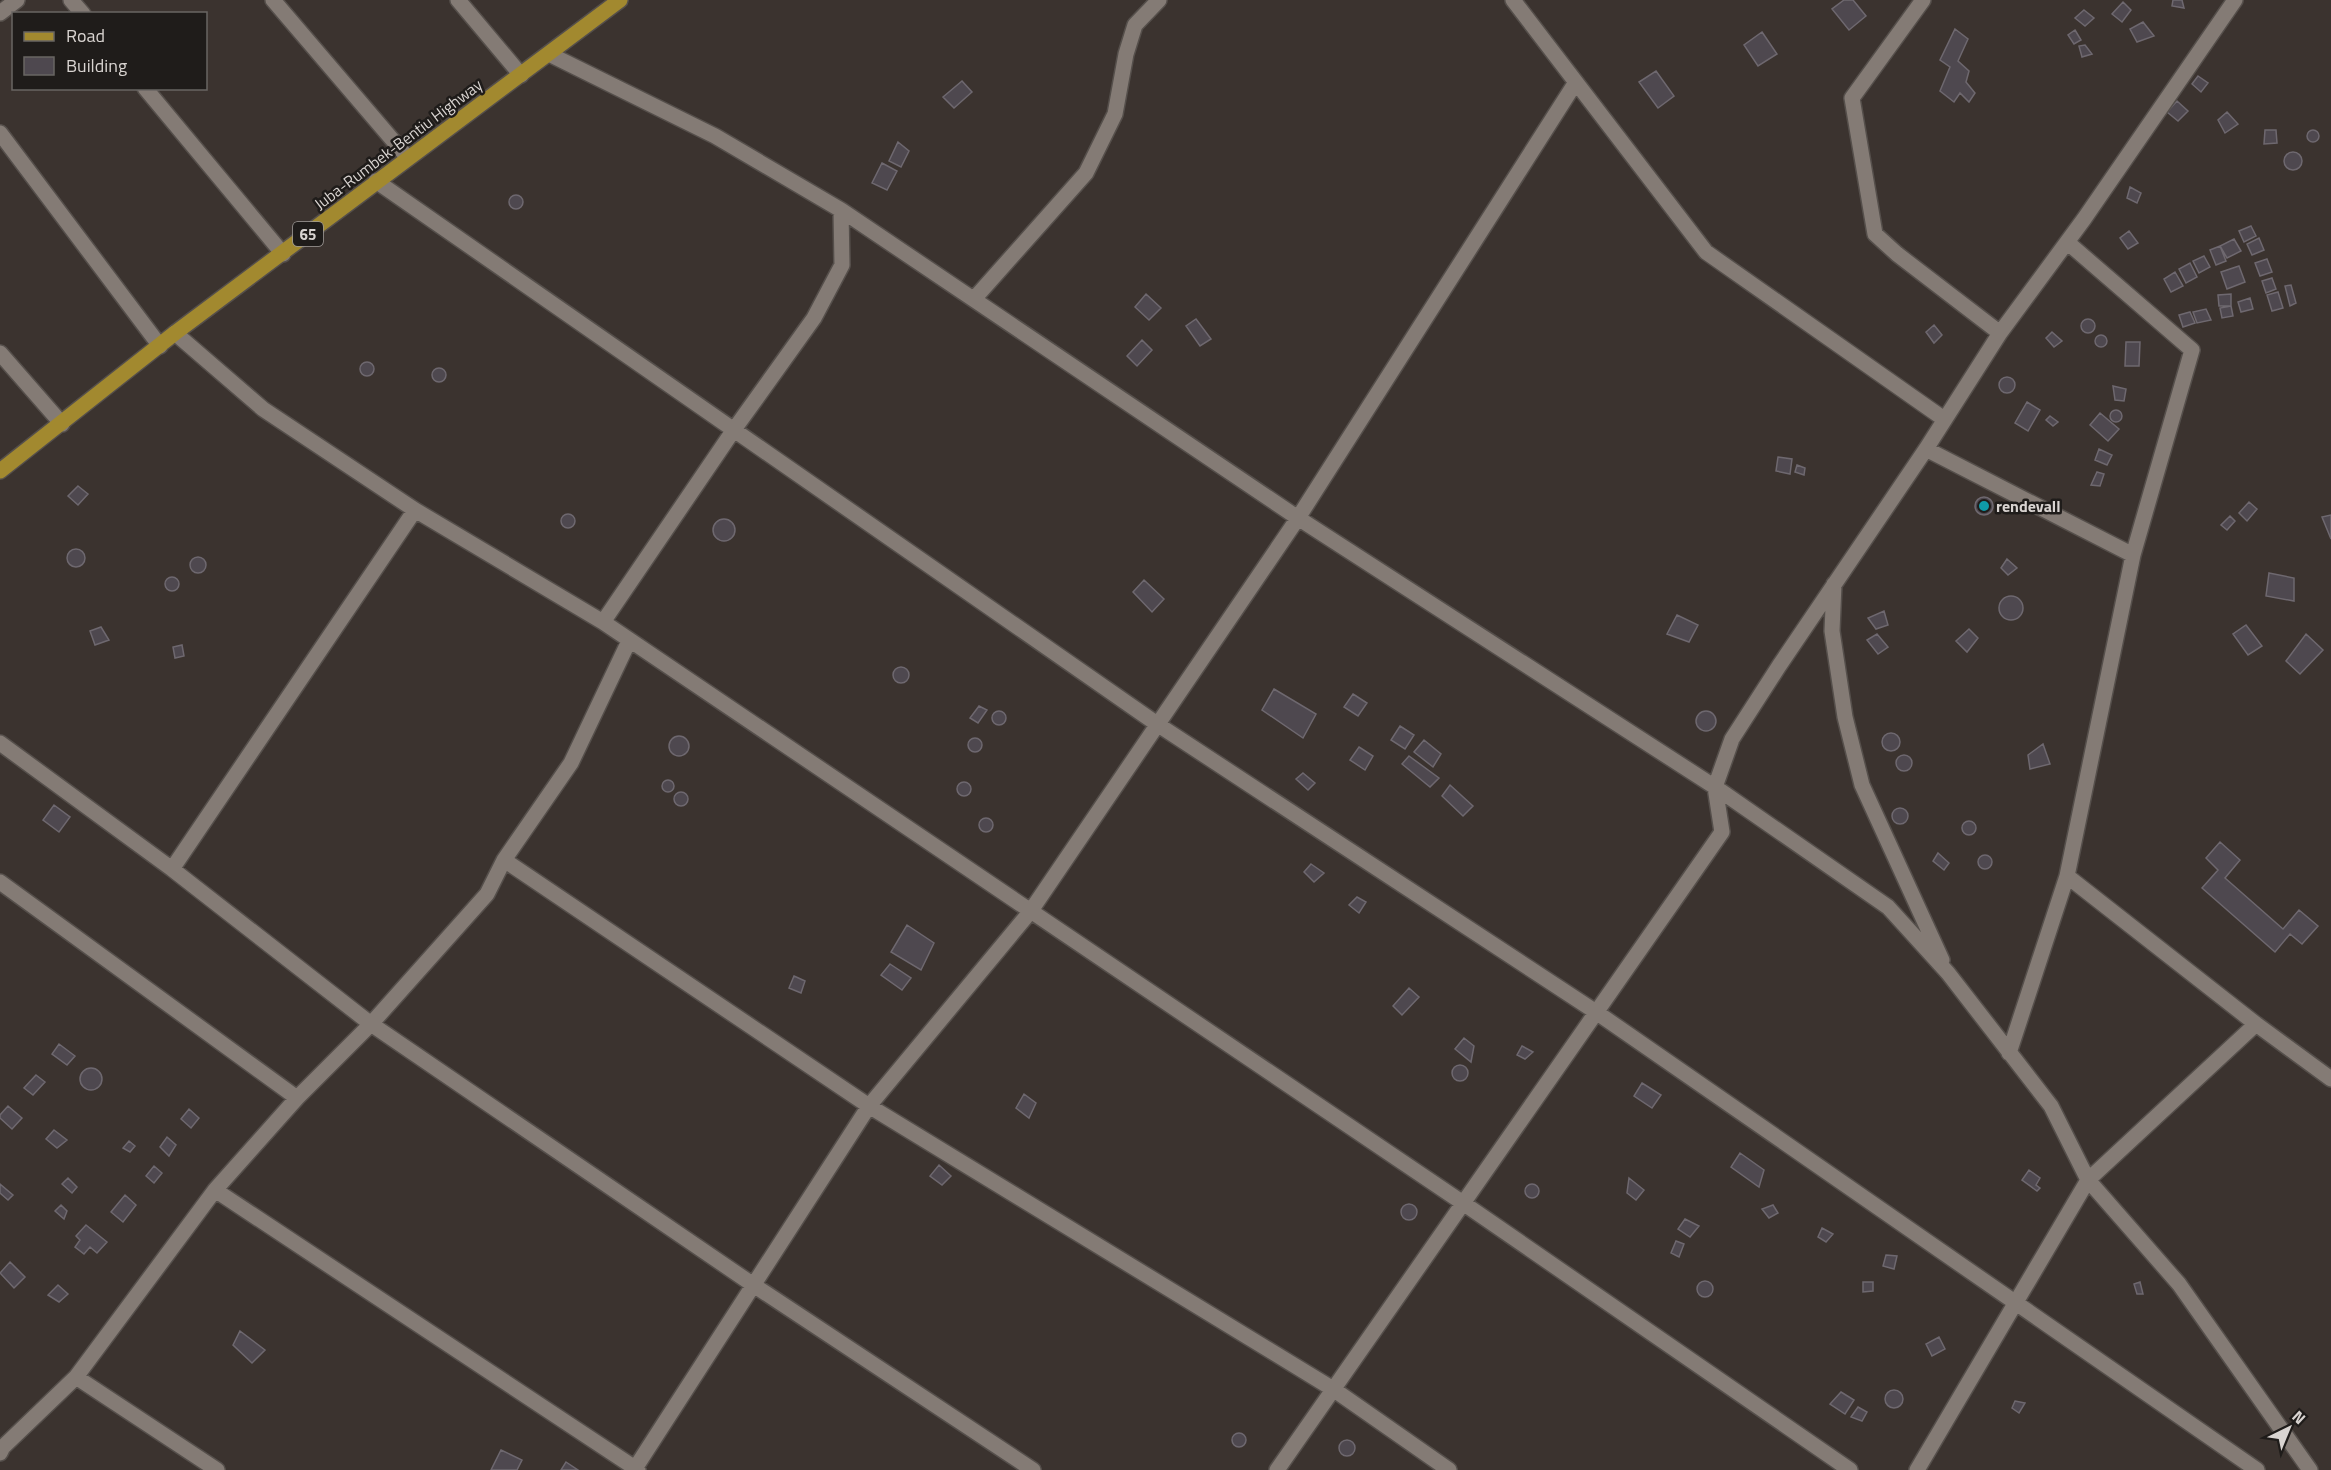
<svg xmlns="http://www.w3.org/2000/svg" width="2331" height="1470" font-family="'Titillium Web',sans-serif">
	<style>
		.building { fill: #4e484f; stroke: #6e686f; stroke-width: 1.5 }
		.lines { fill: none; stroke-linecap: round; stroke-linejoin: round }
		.minor-casing { stroke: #554f4b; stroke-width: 18 }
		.primary-casing { stroke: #554f4b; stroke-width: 18 }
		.minor { stroke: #847b75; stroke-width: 15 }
		.primary { stroke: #a2892f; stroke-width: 15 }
		.culture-dot { fill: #0f9aa8; stroke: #1f1c1a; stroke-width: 2 }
		.labels { text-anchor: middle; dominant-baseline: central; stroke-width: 5; stroke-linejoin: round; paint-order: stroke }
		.shield { fill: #1f1c1a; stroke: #a19d9a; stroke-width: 1.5 }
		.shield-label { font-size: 15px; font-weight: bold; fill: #d9d4d1 }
		.street-label { font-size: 16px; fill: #d9d4d1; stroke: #1f1c1a }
		.poi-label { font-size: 16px; font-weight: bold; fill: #d9d4d1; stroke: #1f1c1a; text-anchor: start }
	</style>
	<rect width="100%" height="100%" fill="#3b332f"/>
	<path class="building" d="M 1844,0 L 1853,0 L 1866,16 L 1849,30 L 1832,9 Z
		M 2173,0 L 2182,0 L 2184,8 L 2172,6 Z
		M 2123,2 L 2131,10 L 2122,22 L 2112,14 Z
		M 2084,10 L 2094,18 L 2085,26 L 2075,18 Z
		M 2143,22 L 2154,36 L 2137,42 L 2130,29 Z
		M 1955,29 L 1968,39 L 1958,61 L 1969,71 L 1966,82 L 1975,93 L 1969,102 L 1960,93 L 1954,102 L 1940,91 L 1950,67 L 1940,60 Z
		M 2075,30 L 2081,40 L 2074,44 L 2068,35 Z
		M 1762,32 L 1777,54 L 1758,66 L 1744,45 Z
		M 2085,45 L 2092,54 L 2082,57 L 2079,46 Z
		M 1656,71 L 1674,96 L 1658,108 L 1639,82 Z
		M 2198,76 L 2208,83 L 2201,92 L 2192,84 Z
		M 962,81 L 972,92 L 954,108 L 943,97 Z
		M 2177,101 L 2188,111 L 2178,121 L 2167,112 Z
		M 2227,112 L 2238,124 L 2225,133 L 2218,120 Z
		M2307 136a6 6 0 1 1 12 0a6 6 0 1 1-12 0Z
		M 2265,130 L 2276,130 L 2277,143 L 2264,144 Z
		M 898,142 L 909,151 L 901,167 L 889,161 Z
		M2284 161a9 9 0 1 1 18 0a9 9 0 1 1-18 0Z
		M 882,163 L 897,171 L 887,190 L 872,183 Z
		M 2130,187 L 2141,193 L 2137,203 L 2127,198 Z
		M509 202a7 7 0 1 1 14 0a7 7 0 1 1-14 0Z
		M 2251,226 L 2256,236 L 2244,242 L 2239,231 Z
		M 2129,231 L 2138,243 L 2128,249 L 2120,238 Z
		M 2259,238 L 2264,250 L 2252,255 L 2247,244 Z
		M 2234,239 L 2241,251 L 2227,258 L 2220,246 Z
		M 2220,246 L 2226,261 L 2216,265 L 2210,250 Z
		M 2204,256 L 2210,267 L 2199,273 L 2193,261 Z
		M 2267,259 L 2272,272 L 2260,276 L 2255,263 Z
		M 2190,263 L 2197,277 L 2186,283 L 2179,269 Z
		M 2239,266 L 2245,282 L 2227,289 L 2221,272 Z
		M 2175,272 L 2183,286 L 2171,292 L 2164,279 Z
		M 2272,278 L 2276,289 L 2266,293 L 2262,281 Z
		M 2291,285 L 2296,303 L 2290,306 L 2285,286 Z
		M 2278,292 L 2283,308 L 2272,311 L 2267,295 Z
		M 1146,294 L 1161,308 L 1149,320 L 1135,307 Z
		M 2231,294 L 2231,306 L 2219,306 L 2218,295 Z
		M 2250,298 L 2253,309 L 2241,312 L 2238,302 Z
		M 2231,306 L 2233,316 L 2222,318 L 2220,308 Z
		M 2206,309 L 2211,320 L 2197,323 L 2193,312 Z
		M 2190,312 L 2195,323 L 2183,327 L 2179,315 Z
		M 1196,319 L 1211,339 L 1200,346 L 1186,326 Z
		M2081 326a7 7 0 1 1 14 0a7 7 0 1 1-14 0Z
		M 1934,325 L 1942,335 L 1934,343 L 1926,332 Z
		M 2052,332 L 2062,341 L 2054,347 L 2046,338 Z
		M2095 341a6 6 0 1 1 12 0a6 6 0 1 1-12 0Z
		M 1142,340 L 1152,350 L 1137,366 L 1127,356 Z
		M 2126,342 L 2140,342 L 2139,366 L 2125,366 Z
		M360 369a7 7 0 1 1 14 0a7 7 0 1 1-14 0Z
		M432 375a7 7 0 1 1 14 0a7 7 0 1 1-14 0Z
		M1999 385a8 8 0 1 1 16 0a8 8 0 1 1-16 0Z
		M 2113,386 L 2126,389 L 2124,401 L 2115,400 Z
		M 2027,402 L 2040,410 L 2028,431 L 2015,423 Z
		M2110 416a6 6 0 1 1 12 0a6 6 0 1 1-12 0Z
		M 2100,413 L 2119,429 L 2108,441 L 2090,425 Z
		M 2050,416 L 2058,422 L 2053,426 L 2046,420 Z
		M 2099,449 L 2112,455 L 2107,465 L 2095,460 Z
		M 1778,457 L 1792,459 L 1790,474 L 1776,471 Z
		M 1797,465 L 1805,468 L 1804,475 L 1795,472 Z
		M 2097,472 L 2104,474 L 2100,486 L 2091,485 Z
		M 78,486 L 88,494 L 78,505 L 68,496 Z
		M1975 506a9 9 0 1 1 18 0a9 9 0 1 1-18 0Z
		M 2249,502 L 2257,509 L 2247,521 L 2239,513 Z
		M561 521a7 7 0 1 1 14 0a7 7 0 1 1-14 0Z
		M 2331,515 L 2331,539 L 2322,517 Z
		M 2230,516 L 2235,521 L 2227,530 L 2221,525 Z
		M713 530a11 11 0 1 1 22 0a11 11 0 1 1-22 0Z
		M67 558a9 9 0 1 1 18 0a9 9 0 1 1-18 0Z
		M190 565a8 8 0 1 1 16 0a8 8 0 1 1-16 0Z
		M 2007,559 L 2017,568 L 2008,575 L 2001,568 Z
		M 2269,573 L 2294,578 L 2294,601 L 2266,596 Z
		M165 584a7 7 0 1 1 14 0a7 7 0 1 1-14 0Z
		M 1144,580 L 1164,599 L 1152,612 L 1133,592 Z
		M1999 608a12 12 0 1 1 24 0a12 12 0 1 1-24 0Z
		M 1884,611 L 1888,625 L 1876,629 L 1868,618 Z
		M 1677,615 L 1698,625 L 1689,642 L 1667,634 Z
		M 2246,625 L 2262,646 L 2248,655 L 2233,634 Z
		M 101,627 L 109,640 L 95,645 L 90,631 Z
		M 1969,629 L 1978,638 L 1967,652 L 1956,641 Z
		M 1877,634 L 1888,647 L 1878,654 L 1867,640 Z
		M 2306,634 L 2323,650 L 2300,674 L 2286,661 Z
		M 182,645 L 184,656 L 175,658 L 173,647 Z
		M893 675a8 8 0 1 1 16 0a8 8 0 1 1-16 0Z
		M 1274,689 L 1316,714 L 1303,738 L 1262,710 Z
		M 1353,694 L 1367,703 L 1358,716 L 1344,707 Z
		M 979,706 L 987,710 L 978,723 L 970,718 Z
		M992 718a7 7 0 1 1 14 0a7 7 0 1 1-14 0Z
		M1696 721a10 10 0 1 1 20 0a10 10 0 1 1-20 0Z
		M 1400,726 L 1414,735 L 1405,749 L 1391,740 Z
		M1882 742a9 9 0 1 1 18 0a9 9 0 1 1-18 0Z
		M669 746a10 10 0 1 1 20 0a10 10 0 1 1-20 0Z
		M968 745a7 7 0 1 1 14 0a7 7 0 1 1-14 0Z
		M 1424,740 L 1441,754 L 1433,767 L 1414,752 Z
		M 2043,744 L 2050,764 L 2030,769 L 2028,755 Z
		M 1359,747 L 1373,756 L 1365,770 L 1350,760 Z
		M1896 763a8 8 0 1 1 16 0a8 8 0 1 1-16 0Z
		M 1409,756 L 1439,778 L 1430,787 L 1402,764 Z
		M 1303,773 L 1315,783 L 1308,790 L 1296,779 Z
		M662 786a6 6 0 1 1 12 0a6 6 0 1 1-12 0Z
		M957 789a7 7 0 1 1 14 0a7 7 0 1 1-14 0Z
		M 1450,785 L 1473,806 L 1463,816 L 1442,796 Z
		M674 799a7 7 0 1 1 14 0a7 7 0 1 1-14 0Z
		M 54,805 L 70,817 L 59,832 L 43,820 Z
		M1892 816a8 8 0 1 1 16 0a8 8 0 1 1-16 0Z
		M979 825a7 7 0 1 1 14 0a7 7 0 1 1-14 0Z
		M1962 828a7 7 0 1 1 14 0a7 7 0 1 1-14 0Z
		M 2220,842 L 2240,860 L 2225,878 L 2283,929 L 2299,910 L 2318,926 L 2302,944 L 2290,934 L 2275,952 L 2202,888 L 2218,870 L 2206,858 Z
		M 1938,853 L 1949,863 L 1944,870 L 1933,861 Z
		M1978 862a7 7 0 1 1 14 0a7 7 0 1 1-14 0Z
		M 1311,864 L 1324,873 L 1314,882 L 1304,872 Z
		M 1357,897 L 1366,902 L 1359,913 L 1349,905 Z
		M 907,925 L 934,943 L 921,970 L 891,952 Z
		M 890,964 L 911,978 L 902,990 L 881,975 Z
		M 794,976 L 805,981 L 801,993 L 789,988 Z
		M 1409,988 L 1419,997 L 1402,1015 L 1393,1006 Z
		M 1464,1038 L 1474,1046 L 1471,1062 L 1455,1049 Z
		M 59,1044 L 75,1056 L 67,1065 L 52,1054 Z
		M 1522,1046 L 1533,1052 L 1525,1059 L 1517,1055 Z
		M1452 1073a8 8 0 1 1 16 0a8 8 0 1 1-16 0Z
		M80 1079a11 11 0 1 1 22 0a11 11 0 1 1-22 0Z
		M 36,1075 L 45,1082 L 33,1095 L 24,1088 Z
		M 1642,1083 L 1661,1095 L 1652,1108 L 1634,1096 Z
		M 1024,1094 L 1036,1103 L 1029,1118 L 1016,1108 Z
		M 8,1106 L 22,1118 L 12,1129 L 0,1118 L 0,1115 Z
		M 189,1109 L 199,1118 L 191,1128 L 181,1119 Z
		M 54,1130 L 67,1140 L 57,1148 L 46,1139 Z
		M 167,1137 L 176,1145 L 169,1156 L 160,1147 Z
		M 129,1141 L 135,1146 L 130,1152 L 123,1148 Z
		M 1740,1153 L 1764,1170 L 1759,1187 L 1731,1167 Z
		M 939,1165 L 951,1176 L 942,1185 L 930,1176 Z
		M 154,1166 L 162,1173 L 154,1183 L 146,1176 Z
		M 2029,1170 L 2040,1178 L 2036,1185 L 2040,1188 L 2037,1191 L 2022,1180 Z
		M 68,1178 L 77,1187 L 72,1193 L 62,1184 Z
		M 1629,1178 L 1644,1190 L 1636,1200 L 1627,1193 Z
		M 0,1184 L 13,1195 L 8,1200 L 0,1193 Z
		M1525 1191a7 7 0 1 1 14 0a7 7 0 1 1-14 0Z
		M 125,1195 L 136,1205 L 123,1222 L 111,1212 Z
		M1401 1212a8 8 0 1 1 16 0a8 8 0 1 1-16 0Z
		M 61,1205 L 67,1211 L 64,1219 L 55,1211 Z
		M 1773,1205 L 1778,1213 L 1769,1218 L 1762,1209 Z
		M 1685,1219 L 1699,1226 L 1690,1237 L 1678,1229 Z
		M 86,1225 L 107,1242 L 97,1253 L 90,1247 L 84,1254 L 75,1247 L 80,1240 L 76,1236 Z
		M 1822,1228 L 1833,1234 L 1826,1242 L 1818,1237 Z
		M 1676,1241 L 1684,1244 L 1679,1257 L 1671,1253 Z
		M 1886,1255 L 1897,1256 L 1894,1269 L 1883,1266 Z
		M 10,1262 L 25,1277 L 14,1288 L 0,1273 Z
		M1697 1289a8 8 0 1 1 16 0a8 8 0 1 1-16 0Z
		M 1863,1282 L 1873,1282 L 1873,1291 L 1863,1292 Z
		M 2140,1282 L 2143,1294 L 2137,1294 L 2134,1284 Z
		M 58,1285 L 68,1294 L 59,1302 L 48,1295 Z
		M 240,1331 L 265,1350 L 252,1363 L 233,1345 Z
		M 1939,1337 L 1945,1349 L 1932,1356 L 1926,1344 Z
		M1885 1399a9 9 0 1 1 18 0a9 9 0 1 1-18 0Z
		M 1841,1392 L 1854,1400 L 1845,1414 L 1830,1404 Z
		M 2015,1401 L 2025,1403 L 2019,1413 L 2012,1408 Z
		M 1858,1407 L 1867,1412 L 1862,1421 L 1851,1417 Z
		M1232 1440a7 7 0 1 1 14 0a7 7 0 1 1-14 0Z
		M1339 1448a8 8 0 1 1 16 0a8 8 0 1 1-16 0Z
		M 501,1450 L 522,1460 L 517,1470 L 491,1470 Z
		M 566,1462 L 578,1470 L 561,1470 Z"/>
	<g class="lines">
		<g class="minor-casing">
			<path id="minor" d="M 71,0 L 83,14
				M 273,0 L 408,158
				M 458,0 L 521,75
				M 1513,0 L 1706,252 L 1944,419
				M 1923,0 L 1852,98 L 1875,234 L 1897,254 L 2000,333
				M 0,13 L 17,0
				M 549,54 L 715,136 L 841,210 L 1298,518 L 1715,787 L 1888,907 L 1948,973 L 2051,1106 L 2088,1180 L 2179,1284 L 2310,1470
				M 145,88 L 283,254
				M 0,133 L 160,346
				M 376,181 L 1157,724 L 1596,1012 L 2257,1470
				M 974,299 L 1086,173 L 1115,114 L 1126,54 L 1135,25 L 1159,0
				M 175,333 L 263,409 L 415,510 L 603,622 L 1463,1203 L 1850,1470
				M 0,353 L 62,424
				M 1926,449 L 2133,555
				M 1834,584 L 1832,631 L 1845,717 L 1862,785 L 1942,960
				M 603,622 L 733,431 L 814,318 L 842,265 L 841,210
				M 0,743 L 172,869 L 371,1024 L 752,1284 L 1033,1470
				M 504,860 L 869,1106 L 1333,1389 L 1449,1470
				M 172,869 L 415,510
				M 2067,876 L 2256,1024 L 2331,1079
				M 0,882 L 297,1098
				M 2009,1053 L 2067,876 L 2133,555 L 2192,350 L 2067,242
				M 215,1190 L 638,1470
				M 76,1377 L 217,1470
				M 0,1453 L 3,1447 L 76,1377 L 215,1190 L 297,1098 L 371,1024 L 487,894 L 504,860 L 571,763 L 629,641
				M 634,1470 L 869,1106 L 1030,912 L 1298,518 L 1576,82
				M 1277,1470 L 1722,832 L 1715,787 L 1732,739 L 1779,666 L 1926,449 L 2000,333 L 2084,219 L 2235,0
				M 1917,1470 L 2088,1180 L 2256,1024"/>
		</g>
		<g class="primary-casing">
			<path id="primary" d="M 0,471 L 175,333 L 620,0"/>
		</g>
		<use href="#minor" class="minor"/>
		<use href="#primary" class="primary"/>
	</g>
	<circle class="culture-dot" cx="1984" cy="506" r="6"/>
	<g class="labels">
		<rect class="shield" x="293" y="222" width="30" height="24" rx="4.5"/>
		<g class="shield-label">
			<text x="308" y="234">65</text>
		</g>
		<g class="street-label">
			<text transform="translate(398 144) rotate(-37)">Juba-Rumbek-Bentiu Highway</text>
		</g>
		<g class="poi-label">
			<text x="1996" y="506">rendevall</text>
		</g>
	</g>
	<rect x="12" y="12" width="195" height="78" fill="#1f1c1a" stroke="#696663" stroke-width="1.5"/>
	<rect x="24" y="32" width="30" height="9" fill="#a2892f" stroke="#696663" stroke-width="1.5"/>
	<text x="66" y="42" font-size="18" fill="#d9d4d1">Road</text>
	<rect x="24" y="57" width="30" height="18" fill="#4e484f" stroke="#696663" stroke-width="1.5"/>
	<text x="66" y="72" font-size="18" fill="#d9d4d1">Building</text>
	<g transform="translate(2289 1428) rotate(43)" stroke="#1f1c1a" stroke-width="4.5" paint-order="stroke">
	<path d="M0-4.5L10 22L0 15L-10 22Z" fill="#d9d4d1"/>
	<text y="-9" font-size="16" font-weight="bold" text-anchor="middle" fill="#d9d4d1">N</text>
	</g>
</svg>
